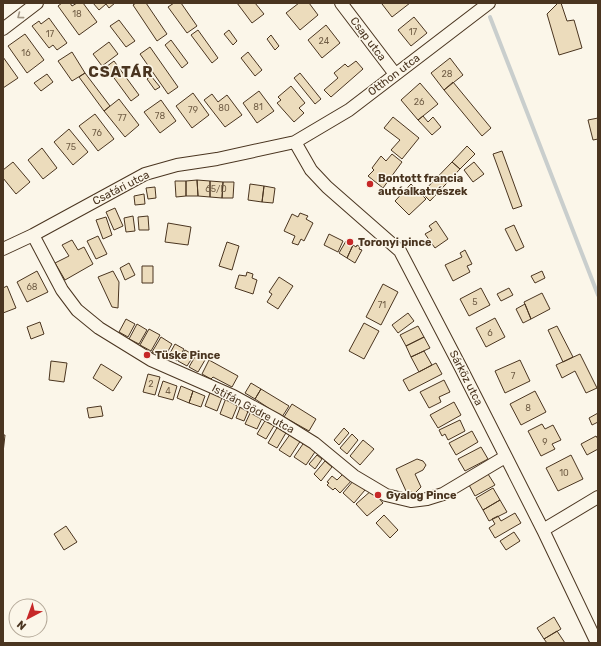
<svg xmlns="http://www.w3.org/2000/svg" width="601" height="646" font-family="Rubik,sans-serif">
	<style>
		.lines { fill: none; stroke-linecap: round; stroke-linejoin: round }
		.stream { stroke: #c9cecd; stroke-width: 4 }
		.building { fill: #ecdcbc; stroke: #4a3520 }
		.street-casing { stroke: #4a3520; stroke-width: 14 }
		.street { stroke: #fbf6e9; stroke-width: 12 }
		.oneway { stroke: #a29684 }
		.poi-dot { fill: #c62828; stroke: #fbf6e9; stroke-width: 1.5 }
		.labels { text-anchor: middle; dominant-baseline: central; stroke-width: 3; stroke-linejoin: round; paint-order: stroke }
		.number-label { font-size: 9px; fill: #725f47 }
		.street-label { font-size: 11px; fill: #4a3520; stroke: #fbf6e9 }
		.poi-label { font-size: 11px; font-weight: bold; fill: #4a3520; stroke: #fbf6e9; text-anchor: start }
		.district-label { font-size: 15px; font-weight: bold; letter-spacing: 1px; fill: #4a3520; stroke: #fbf6e9 }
	</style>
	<rect width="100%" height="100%" fill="#fbf6e9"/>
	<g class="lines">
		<path class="stream" d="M 490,17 L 598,295"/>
	</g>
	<path class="building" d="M 62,3 L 70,3 L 72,6 L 77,3 L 83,3 L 97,22 L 79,35 L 58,6 Z
		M 93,3 L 115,3 L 109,8 L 106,4 L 99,10 Z
		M 136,3 L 146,3 L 167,34 L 157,41 L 133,5 Z
		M 174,3 L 181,3 L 197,26 L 187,33 L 168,7 Z
		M 237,3 L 255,3 L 264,14 L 252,23 Z
		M 299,3 L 309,3 L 318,15 L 300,30 L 286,13 Z
		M 384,3 L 410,3 L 392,17 L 382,4 Z
		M 558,3 L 561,3 L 567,21 L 574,20 L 582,48 L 559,55 L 547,14 Z
		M 414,17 L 427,33 L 411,46 L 398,30 Z
		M 49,18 L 67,43 L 57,50 L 53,45 L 49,48 L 32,26 L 39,21 L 41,24 Z
		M 119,20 L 135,41 L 126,47 L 110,26 Z
		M 326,25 L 340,43 L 322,58 L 308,40 Z
		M 198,30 L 218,58 L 212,63 L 191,35 Z
		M 229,30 L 237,41 L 233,45 L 224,34 Z
		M 25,34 L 44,60 L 27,73 L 8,46 Z
		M 271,35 L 279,46 L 275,50 L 267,39 Z
		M 171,40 L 188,63 L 182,68 L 165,45 Z
		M 109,42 L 118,54 L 102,66 L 93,54 Z
		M 150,47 L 178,87 L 168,94 L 140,54 Z
		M 72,52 L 85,73 L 72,81 L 58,61 Z
		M 248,52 L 262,70 L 255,76 L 241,58 Z
		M 3,57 L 18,78 L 3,88 Z
		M 450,58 L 463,75 L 444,90 L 431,73 Z
		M 114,61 L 139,95 L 131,101 L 106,67 Z
		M 356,61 L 363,69 L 331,97 L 324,90 L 338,78 L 334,73 L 345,64 L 348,67 Z
		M 85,73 L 110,106 L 104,111 L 79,77 Z
		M 300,73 L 321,99 L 315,104 L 294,78 Z
		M 47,74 L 53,82 L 41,91 L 34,83 Z
		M 151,76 L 160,87 L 155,90 L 147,79 Z
		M 453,82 L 491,128 L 482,136 L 444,90 Z
		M 420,83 L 438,104 L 418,120 L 401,100 Z
		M 291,86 L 305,103 L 299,108 L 304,113 L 294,122 L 277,103 L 281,100 L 278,97 Z
		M 259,91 L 274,111 L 257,123 L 243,103 Z
		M 193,93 L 209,115 L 192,128 L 176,106 Z
		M 212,94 L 218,102 L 227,95 L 242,115 L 225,127 L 204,100 Z
		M 119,99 L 139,125 L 125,137 L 104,111 Z
		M 161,100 L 176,121 L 160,133 L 144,112 Z
		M 95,114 L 114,139 L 98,151 L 79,126 Z
		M 423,116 L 428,122 L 433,117 L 441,127 L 432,135 L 418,120 Z
		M 393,117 L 419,138 L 402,159 L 391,150 L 400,140 L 384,128 Z
		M 598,118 L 598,139 L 593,140 L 588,120 Z
		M 69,129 L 88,152 L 73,165 L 54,142 Z
		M 467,146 L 475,154 L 460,169 L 452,162 Z
		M 42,148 L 57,168 L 43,179 L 28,160 Z
		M 502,151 L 522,206 L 513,209 L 493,154 Z
		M 392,154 L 402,162 L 383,188 L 368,176 L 374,170 L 372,168 L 381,156 L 386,161 Z
		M 13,162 L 30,182 L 16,194 L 3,178 L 3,170 Z
		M 452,162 L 460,169 L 430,201 L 422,193 Z
		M 474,162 L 484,174 L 473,182 L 464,170 Z
		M 197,180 L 210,181 L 210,197 L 198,196 Z
		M 197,180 L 198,196 L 186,196 L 186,181 Z
		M 175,181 L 186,181 L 186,196 L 176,197 Z
		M 210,181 L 223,182 L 222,198 L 210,197 Z
		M 223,182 L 234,182 L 233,198 L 222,198 Z
		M 250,184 L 264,186 L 262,202 L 248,200 Z
		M 411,184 L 426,199 L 409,215 L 395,201 Z
		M 264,186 L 275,188 L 273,203 L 262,202 Z
		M 155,187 L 156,198 L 148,199 L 146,188 Z
		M 144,194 L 145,204 L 135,205 L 134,196 Z
		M 115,208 L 123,226 L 114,230 L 106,212 Z
		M 300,213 L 308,216 L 306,219 L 313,223 L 304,241 L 301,239 L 298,245 L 292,243 L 295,236 L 284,231 L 292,214 L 298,217 Z
		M 133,216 L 135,231 L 126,232 L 124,218 Z
		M 148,216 L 149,230 L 139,230 L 138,217 Z
		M 106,217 L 112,235 L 103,239 L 96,220 Z
		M 436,221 L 448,239 L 435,248 L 425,234 L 432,230 L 429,226 Z
		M 168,223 L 191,227 L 188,245 L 165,242 Z
		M 514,225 L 524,247 L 516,251 L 505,229 Z
		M 329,234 L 343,241 L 338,252 L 324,245 Z
		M 98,236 L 107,254 L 96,259 L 87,241 Z
		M 72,240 L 78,250 L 84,247 L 93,264 L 65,280 L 55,263 L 69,256 L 62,245 Z
		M 346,241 L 353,245 L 347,258 L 339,253 Z
		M 227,242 L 239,246 L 232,270 L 219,266 Z
		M 353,245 L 356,247 L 357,245 L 360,247 L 359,249 L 362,250 L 355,263 L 347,258 Z
		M 465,250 L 472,264 L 467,266 L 470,272 L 453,281 L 445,265 L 462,257 L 460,253 Z
		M 129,263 L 135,275 L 125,280 L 120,268 Z
		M 142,266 L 153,266 L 153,283 L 142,283 Z
		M 37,271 L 48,292 L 27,302 L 17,282 Z
		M 113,271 L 119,282 L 118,308 L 112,307 L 98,277 Z
		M 542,271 L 545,278 L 535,283 L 531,276 Z
		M 247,272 L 253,274 L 252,278 L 257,280 L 253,294 L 235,288 L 239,275 L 246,276 Z
		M 279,277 L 293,286 L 278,309 L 267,302 L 272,294 L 269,292 Z
		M 383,284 L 398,292 L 381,325 L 366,317 Z
		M 7,286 L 16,308 L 3,313 L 3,288 Z
		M 481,288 L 490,305 L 469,316 L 460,299 Z
		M 509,288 L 513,295 L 501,301 L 497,294 Z
		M 542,293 L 550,309 L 531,319 L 524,302 Z
		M 525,304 L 531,319 L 523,323 L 516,309 Z
		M 408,313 L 414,321 L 398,333 L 392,325 Z
		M 495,318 L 505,337 L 486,347 L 476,328 Z
		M 126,319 L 135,324 L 128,337 L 119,332 Z
		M 40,322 L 44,334 L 31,339 L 27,327 Z
		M 364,323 L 379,331 L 364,359 L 349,351 Z
		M 137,324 L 147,330 L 139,344 L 129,339 Z
		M 418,326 L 424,337 L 406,346 L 400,335 Z
		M 557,326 L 573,357 L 563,362 L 548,330 Z
		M 149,329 L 160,335 L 151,351 L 140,345 Z
		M 161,337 L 172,344 L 164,358 L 152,352 Z
		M 424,337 L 430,348 L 411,357 L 406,346 Z
		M 175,344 L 184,349 L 177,361 L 169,355 Z
		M 185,350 L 194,355 L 187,366 L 178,361 Z
		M 424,351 L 432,365 L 419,372 L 411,357 Z
		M 580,354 L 597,388 L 586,393 L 575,371 L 562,378 L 556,365 Z
		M 196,355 L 205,360 L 198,372 L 189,367 Z
		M 209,360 L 238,376 L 232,387 L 213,377 L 211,379 L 202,374 Z
		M 520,360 L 530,381 L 505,393 L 495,371 Z
		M 51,361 L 67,363 L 64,382 L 49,380 Z
		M 436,363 L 442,374 L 409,391 L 403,380 Z
		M 101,364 L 122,377 L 113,391 L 93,378 Z
		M 148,374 L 160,377 L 155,395 L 143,392 Z
		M 444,380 L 450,392 L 439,397 L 441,402 L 429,408 L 420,392 Z
		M 163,381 L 177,386 L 173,400 L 158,396 Z
		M 251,383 L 261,389 L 255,399 L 245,393 Z
		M 181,386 L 193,391 L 189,403 L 177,398 Z
		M 261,389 L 289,406 L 282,417 L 255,399 Z
		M 211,390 L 223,395 L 217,411 L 205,406 Z
		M 193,391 L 205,396 L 201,407 L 189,403 Z
		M 535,391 L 546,412 L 521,425 L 510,404 Z
		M 226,398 L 239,402 L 232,419 L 220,414 Z
		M 454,402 L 461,415 L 438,428 L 430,415 Z
		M 292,404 L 316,419 L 309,431 L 284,417 Z
		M 241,405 L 249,409 L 244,421 L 236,418 Z
		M 101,406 L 103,416 L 89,418 L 87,408 Z
		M 251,411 L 263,416 L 257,429 L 245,424 Z
		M 598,413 L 598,422 L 592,425 L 589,418 Z
		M 266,419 L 275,424 L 266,439 L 257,434 Z
		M 460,420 L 465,431 L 448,440 L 445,434 L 442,436 L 439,430 Z
		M 542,424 L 545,429 L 553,425 L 561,440 L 552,444 L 555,449 L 541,456 L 528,431 Z
		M 278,426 L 287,431 L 277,448 L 268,443 Z
		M 344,428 L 349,433 L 339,445 L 334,440 Z
		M 472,431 L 478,442 L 456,455 L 449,443 Z
		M 291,433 L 301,440 L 290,457 L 279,450 Z
		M 352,434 L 358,440 L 347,454 L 340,448 Z
		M 3,435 L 5,435 L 3,453 Z
		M 596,436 L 598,439 L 598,449 L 587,455 L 581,444 Z
		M 363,440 L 374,449 L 360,465 L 350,456 Z
		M 305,441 L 317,449 L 306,465 L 294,457 Z
		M 481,447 L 488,459 L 465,471 L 458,459 Z
		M 317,455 L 322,459 L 315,469 L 309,464 Z
		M 571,455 L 583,479 L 558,491 L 546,468 Z
		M 417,459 L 423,461 L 426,465 L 423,470 L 415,474 L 421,487 L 415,493 L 406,491 L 396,469 Z
		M 325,461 L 332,467 L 321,481 L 314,474 Z
		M 345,472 L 353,479 L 340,493 L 335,488 L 333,490 L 327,485 L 329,483 L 327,482 L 332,476 L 337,480 Z
		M 488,474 L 495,485 L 475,496 L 469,485 Z
		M 354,480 L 365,490 L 354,503 L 343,493 Z
		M 493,488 L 500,500 L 483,510 L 476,498 Z
		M 372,490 L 383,503 L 367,516 L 356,504 Z
		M 500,500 L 507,512 L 489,521 L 483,510 Z
		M 515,513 L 521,523 L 495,538 L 489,528 L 495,524 L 492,519 L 498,516 L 501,521 Z
		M 384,515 L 398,530 L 390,538 L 376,523 Z
		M 66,526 L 77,542 L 64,550 L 54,534 Z
		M 514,532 L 520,541 L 506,550 L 500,541 Z
		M 554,617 L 561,629 L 544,639 L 537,628 Z
		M 557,631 L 565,643 L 547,643 L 544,639 Z"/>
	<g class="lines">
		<g class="street-casing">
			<path id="street" d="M 341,3 L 395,74
				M 3,29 L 37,3
				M 295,142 L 311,170 L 327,187 L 400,251 L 461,368 L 543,530 L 597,643
				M 33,235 L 62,290 L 77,310 L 99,328 L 151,360 L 233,396 L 277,420 L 314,443 L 354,476 L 386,495 L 411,501 L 427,499 L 443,494 L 505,457
				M 3,249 L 33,235 L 145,174 L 177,165 L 217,159 L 295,142 L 349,110 L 489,3
				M 543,530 L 598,497"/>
		</g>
		<use href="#street" class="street"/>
	</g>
	<defs><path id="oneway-chevron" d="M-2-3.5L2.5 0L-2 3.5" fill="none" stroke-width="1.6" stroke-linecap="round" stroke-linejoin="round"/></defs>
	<use class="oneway" href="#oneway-chevron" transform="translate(20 16) rotate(143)"/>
	<g class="poi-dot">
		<circle cx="370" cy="184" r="4"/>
		<circle cx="350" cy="242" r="4"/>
		<circle cx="147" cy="355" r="4"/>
		<circle cx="378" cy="495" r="4"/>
	</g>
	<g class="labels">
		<g class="number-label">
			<text x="77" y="14">18</text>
			<text x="413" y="32">17</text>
			<text x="50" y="34">17</text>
			<text x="324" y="41">24</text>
			<text x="26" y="53">16</text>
			<text x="447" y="74">28</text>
			<text x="419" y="102">26</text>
			<text x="258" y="107">81</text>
			<text x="224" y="108">80</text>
			<text x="193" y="110">79</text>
			<text x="160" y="116">78</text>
			<text x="122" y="118">77</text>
			<text x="97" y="133">76</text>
			<text x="71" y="147">75</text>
			<text x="216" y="189">65/D</text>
			<text x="32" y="287">68</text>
			<text x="475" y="302">5</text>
			<text x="382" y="305">71</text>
			<text x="490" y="333">6</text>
			<text x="513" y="376">7</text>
			<text x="151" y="384">2</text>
			<text x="168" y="391">4</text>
			<text x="528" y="408">8</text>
			<text x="545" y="442">9</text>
			<text x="564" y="473">10</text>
		</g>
		<g class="street-label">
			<text transform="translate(368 39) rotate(53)">Csap utca</text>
			<text transform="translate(394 75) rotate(-37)">Otthon utca</text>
			<text transform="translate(121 188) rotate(-27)">Csatári utca</text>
			<text transform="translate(466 378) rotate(63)">Sárköz utca</text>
			<text transform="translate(253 409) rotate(28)">Istifán Gödre utca</text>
		</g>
		<g class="poi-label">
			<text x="378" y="178">Bontott francia<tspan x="378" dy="13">autóalkatrészek</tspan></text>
			<text x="358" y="242">Toronyi pince</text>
			<text x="155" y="355">Tüske Pince</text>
			<text x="386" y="495">Gyalog Pince</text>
		</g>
		<g class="district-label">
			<text x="121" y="72">CSATÁR</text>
		</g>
	</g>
	<rect width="601" height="646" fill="none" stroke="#4a3520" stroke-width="8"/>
	<g transform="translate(28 618) rotate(221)"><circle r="19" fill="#fbf6e9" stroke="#b4a999"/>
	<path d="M0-3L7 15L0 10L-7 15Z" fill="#c62828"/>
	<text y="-6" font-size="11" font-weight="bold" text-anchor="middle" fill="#4a3520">N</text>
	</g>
</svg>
